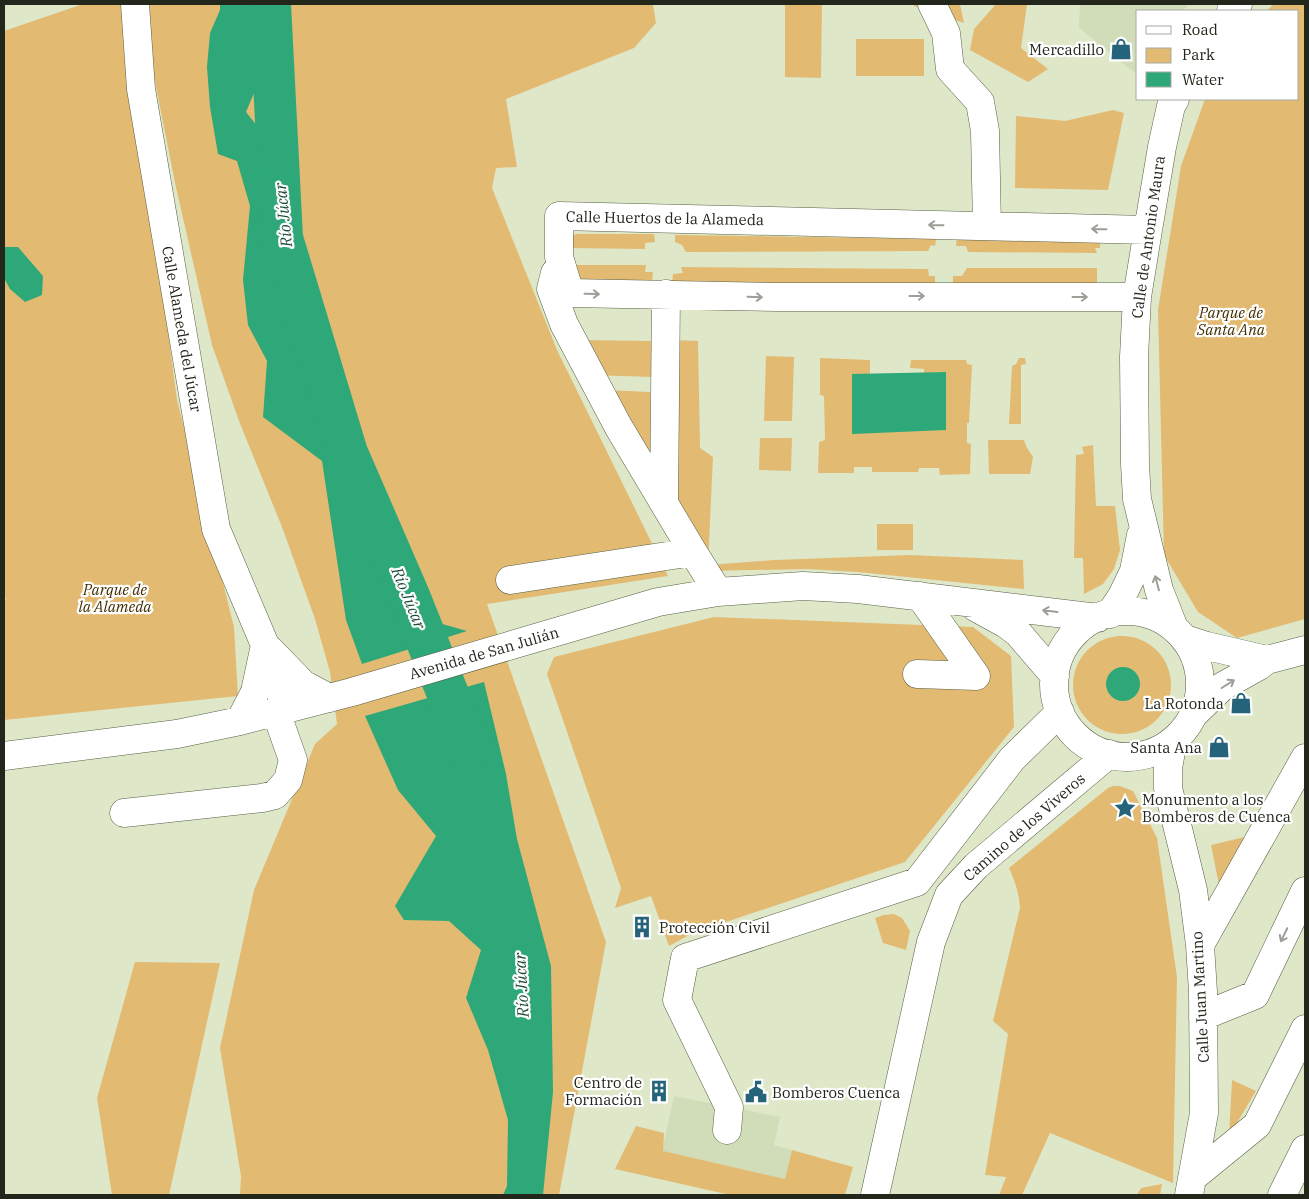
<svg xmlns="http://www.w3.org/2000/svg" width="1309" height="1199" font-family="'IBM Plex Serif',serif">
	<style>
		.built { fill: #d1ddb8 }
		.green { fill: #e3ba72 }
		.water { fill: #2ea878 }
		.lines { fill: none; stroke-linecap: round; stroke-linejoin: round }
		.river { stroke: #2ea878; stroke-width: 42 }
		.minor-casing { stroke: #575f44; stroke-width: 29 }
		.minor { stroke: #fff; stroke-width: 28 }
		.oneway { stroke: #9c9e98 }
		.labels { text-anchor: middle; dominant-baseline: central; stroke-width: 4.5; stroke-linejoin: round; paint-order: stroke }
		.poi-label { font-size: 15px; fill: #23271b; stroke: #fff; text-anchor: end }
		.street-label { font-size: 15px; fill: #23271b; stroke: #fff }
		.park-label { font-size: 15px; font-style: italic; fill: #412d02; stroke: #fff }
		.water-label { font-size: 16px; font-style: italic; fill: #1d4c38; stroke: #fff }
	</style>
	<rect width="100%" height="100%" fill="#dee8c9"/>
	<path class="built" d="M 1080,4 L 1189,4 L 1183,11 L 1138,11 L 1138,70 L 1135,73 L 1079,28 Z
		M 674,1096 L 780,1117 L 774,1145 L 792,1150 L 785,1179 L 662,1151 Z"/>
	<path class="green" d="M 83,4 L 125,4 L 177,400 L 234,627 L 238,696 L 4,720 L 4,600 L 6,600 L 4,595 L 4,31 Z
		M 148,4 L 653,4 L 656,23 L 634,48 L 506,99 L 517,167 L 496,168 L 492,188 L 557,350 L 668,576 L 487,604 L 606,942 L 559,1195 L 240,1195 L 241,1176 L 220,1048 L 254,890 L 315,744 L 337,724 L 330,672 L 315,619 L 282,527 L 239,421 L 212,345 L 175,183 L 144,26 Z
		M 785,4 L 822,4 L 821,78 L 785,77 Z
		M 914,4 L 960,4 L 964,23 L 914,6 Z
		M 996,4 L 1027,4 L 1021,48 L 1048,69 L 1028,82 L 970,50 L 974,29 Z
		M 1274,4 L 1305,4 L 1305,619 L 1237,638 L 1198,612 L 1164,555 L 1158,310 L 1181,166 L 1205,99 L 1298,99 L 1298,11 L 1266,11 Z
		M 856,39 L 924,39 L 924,76 L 856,76 Z
		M 1113,110 L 1124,113 L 1108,190 L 1015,188 L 1016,116 L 1065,121 Z
		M 576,234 L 654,234 L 655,242 L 645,243 L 645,249 L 569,248 L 569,238 Z
		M 675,235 L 936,239 L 935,246 L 931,245 L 928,251 L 686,252 L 682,245 L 675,242 Z
		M 957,235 L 1100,236 L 1100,248 L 1095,248 L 1097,253 L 968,252 L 966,246 L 956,246 Z
		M 569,265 L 646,265 L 645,272 L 653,272 L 652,282 L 581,283 Z
		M 681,267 L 928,269 L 929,276 L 935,276 L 935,284 L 672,283 L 673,274 L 683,273 Z
		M 967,268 L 1097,268 L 1097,287 L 953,287 L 953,276 L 962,276 Z
		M 580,340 L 652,341 L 652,377 L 590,375 Z
		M 671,340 L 698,341 L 700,448 L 713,457 L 708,565 L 775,560 L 910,555 L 1023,560 L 1024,589 L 858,572 L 807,569 L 708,571 L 671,499 Z
		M 766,356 L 794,357 L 792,421 L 764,421 Z
		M 820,358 L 870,360 L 870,374 L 853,374 L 852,434 L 946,372 L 924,373 L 924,369 L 910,368 L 911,360 L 966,360 L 967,364 L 972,365 L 969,423 L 967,423 L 967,443 L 971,444 L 970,474 L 940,475 L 939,468 L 919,468 L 918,472 L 872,472 L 872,467 L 854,467 L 854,473 L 818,473 L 819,442 L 825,440 L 824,396 L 820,395 Z
		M 1019,358 L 1025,358 L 1026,364 L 1021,365 L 1021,424 L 1009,424 L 1012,366 L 1016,364 Z
		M 605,390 L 650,392 L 652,471 Z
		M 760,438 L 792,438 L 791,471 L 759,470 Z
		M 988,440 L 1024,440 L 1027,448 L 1033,457 L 1030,474 L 989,474 Z
		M 1093,445 L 1096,506 L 1115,506 L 1120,550 L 1114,569 L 1103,584 L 1084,594 L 1083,558 L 1074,558 L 1076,455 L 1084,454 L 1082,447 Z
		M 877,524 L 913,524 L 913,550 L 877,550 Z
		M 714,617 L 973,627 L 1011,656 L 1014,727 L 905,862 L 693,933 L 669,946 L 651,896 L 615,908 L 621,888 L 547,674 L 554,657 Z
		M1073 685a49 49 0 1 1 98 0a49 49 0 1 1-98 0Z
		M 1113,786 L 1120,786 L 1133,791 L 1157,838 L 1177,977 L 1173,1183 L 1050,1133 L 1022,1195 L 999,1195 L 1006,1177 L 985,1175 L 1008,1034 L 993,1021 L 1020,908 C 1019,893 1015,881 1009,868 L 1108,788 Z
		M 1257,834 L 1222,900 L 1211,845 Z
		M 894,914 L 902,918 L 910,931 L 906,950 L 883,943 L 875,918 L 884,915 Z
		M 135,962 L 220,963 L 169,1195 L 112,1195 L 97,1098 Z
		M 1232,1080 L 1256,1091 L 1229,1136 Z
		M 636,1126 L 664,1133 L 663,1151 L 785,1179 L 792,1150 L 853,1167 L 845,1195 L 730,1195 L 615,1169 Z
		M 1162,1184 L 1160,1195 L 1137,1195 L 1141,1188 Z"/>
	<path class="water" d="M 220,4 L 287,4 L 289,37 L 281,60 L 259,81 L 246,112 L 267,138 L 288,169 L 299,222 L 298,271 L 286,279 L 313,308 L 328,341 L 337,373 L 316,387 L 351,410 L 384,497 L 395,521 L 379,517 L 370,539 L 403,555 L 420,591 L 439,623 L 467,631 L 362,664 L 346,620 L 322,461 L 263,417 L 267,361 L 248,325 L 243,280 L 250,206 L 237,161 L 218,154 L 210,107 L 207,67 L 210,33 L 220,10 Z
		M 4,247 L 18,247 L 43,276 L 42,295 L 25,302 L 10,289 L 4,278 Z
		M 946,372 L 946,430 L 852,434 L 852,374 Z
		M1106 684a17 17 0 1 1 34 0a17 17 0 1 1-34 0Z
		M 484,682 L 506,774 L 517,839 L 551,966 L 553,1092 L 543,1195 L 503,1195 L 507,1186 L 508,1120 L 488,1050 L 466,998 L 481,950 L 449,921 L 404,920 L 395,906 L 436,836 L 398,790 L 365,716 Z"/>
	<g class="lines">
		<path class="river" d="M 270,4 L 282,238 L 347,453 L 409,596 L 469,747"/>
		<g class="minor-casing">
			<path id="minor" d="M 135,4 L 141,89 L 216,529 L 265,645 L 286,709
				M 932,4 L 946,33 L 950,69 L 980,102 L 985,131 L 987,226
				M 1231,11 L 1238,4
				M 555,273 L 551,289 L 564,324 L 618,426 L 693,552
				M 1137,297 L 777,297 L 570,293 L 559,257 L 559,216 L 1148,230
				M 664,503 L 666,294
				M 510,580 L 693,552 L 718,592
				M 975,607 L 1006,624 L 1018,633 L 1055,676
				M1054 684a73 73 0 1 1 146 0a73 73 0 1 1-146 0Z
				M 1110,614 L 1122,596 L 1134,571 L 1141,535
				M 1174,628 L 1159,590 L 1137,499 L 1135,464 L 1134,357 L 1137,297 L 1148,230 L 1162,147 L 1171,106 L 1175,99
				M 1185,639 L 1207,646 L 1267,660
				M 270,650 L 303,684 L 329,698
				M 917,674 L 976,676 L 920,596
				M 1194,714 L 1223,686 L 1259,666 L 1267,660 L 1305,650
				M 240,721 L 255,692 L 265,645
				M 1173,741 L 1168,768 L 1168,788 L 1193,890 L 1200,945 L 1203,992 L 1204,1113 L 1189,1195
				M 4,756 L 177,734 L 240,721 L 352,692 L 658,602 L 718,592 L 803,586 L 858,589 L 1098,618
				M 124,813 L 262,798 L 275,795 L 288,780 L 293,760 L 276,712
				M 1200,945 L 1305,758
				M 1203,1016 L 1255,995 L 1305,891
				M 727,1130 L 729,1107 L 677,1000 L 685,958 L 917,882 L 1012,759 L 1060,712
				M 1192,1178 L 1257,1125 L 1305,1029
				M 875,1195 L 931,942 L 949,895 L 976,866 L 1109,754
				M 1282,1195 L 1305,1149"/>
		</g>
		<use href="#minor" class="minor"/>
	</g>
	<defs><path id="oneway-shaft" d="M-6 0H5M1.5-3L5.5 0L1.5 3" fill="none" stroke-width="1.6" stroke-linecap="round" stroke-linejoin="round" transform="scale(1.25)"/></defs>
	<g class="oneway">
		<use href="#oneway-shaft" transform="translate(936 225) rotate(-179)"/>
		<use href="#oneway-shaft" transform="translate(1099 229) rotate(-179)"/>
		<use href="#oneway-shaft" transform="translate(592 294) rotate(1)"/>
		<use href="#oneway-shaft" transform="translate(917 296)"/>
		<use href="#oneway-shaft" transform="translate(755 297) rotate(2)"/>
		<use href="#oneway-shaft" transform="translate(1080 297)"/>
		<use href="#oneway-shaft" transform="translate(1157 583) rotate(-105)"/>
		<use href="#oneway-shaft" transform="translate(1050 611) rotate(-173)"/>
		<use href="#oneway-shaft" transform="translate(1228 684) rotate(-32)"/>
		<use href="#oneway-shaft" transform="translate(1284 935) rotate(116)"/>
	</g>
	<defs>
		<g id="shop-bare" transform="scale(1.725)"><path d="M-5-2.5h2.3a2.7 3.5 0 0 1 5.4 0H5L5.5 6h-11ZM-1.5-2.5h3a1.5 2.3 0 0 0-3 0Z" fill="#246379" stroke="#fff" stroke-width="2.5" paint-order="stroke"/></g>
		<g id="sight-bare" transform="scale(1.725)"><path d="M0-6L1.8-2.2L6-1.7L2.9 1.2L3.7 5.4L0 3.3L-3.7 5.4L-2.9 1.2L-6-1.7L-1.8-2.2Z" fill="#246379" stroke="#fff" stroke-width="2.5" paint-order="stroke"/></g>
		<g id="building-bare" transform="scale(1.725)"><path d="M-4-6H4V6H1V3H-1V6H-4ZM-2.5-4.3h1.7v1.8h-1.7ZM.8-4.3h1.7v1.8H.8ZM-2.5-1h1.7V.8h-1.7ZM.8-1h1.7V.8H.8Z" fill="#246379" stroke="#fff" stroke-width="2.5" paint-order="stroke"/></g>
		<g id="civic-bare" transform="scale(1.725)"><path d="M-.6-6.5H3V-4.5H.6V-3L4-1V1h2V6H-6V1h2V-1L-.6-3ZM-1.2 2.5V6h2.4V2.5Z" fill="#246379" stroke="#fff" stroke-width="2.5" paint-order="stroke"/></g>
	</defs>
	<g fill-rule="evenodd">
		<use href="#shop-bare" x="1121" y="49"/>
		<use href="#shop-bare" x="1241" y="703"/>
		<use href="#shop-bare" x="1219" y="747"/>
		<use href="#sight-bare" x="1125" y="808"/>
		<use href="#building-bare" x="642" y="927"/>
		<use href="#building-bare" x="659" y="1091"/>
		<use href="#civic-bare" x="756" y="1092"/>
	</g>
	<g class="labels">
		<g class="poi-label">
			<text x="1104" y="49">Mercadillo</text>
			<text x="1224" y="703">La Rotonda</text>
			<text x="1202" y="747">Santa Ana</text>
			<text x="1142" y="799" text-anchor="start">Monumento a los<tspan x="1142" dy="17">Bomberos de Cuenca</tspan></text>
			<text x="659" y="927" text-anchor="start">Protección Civil</text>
			<text x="642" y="1082">Centro de<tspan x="642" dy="17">Formación</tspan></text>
			<text x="772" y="1092" text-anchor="start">Bomberos Cuenca</text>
		</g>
		<g class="street-label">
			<text transform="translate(665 218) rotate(1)">Calle Huertos de la Alameda</text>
			<text transform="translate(1148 237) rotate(-82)">Calle de Antonio Maura</text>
			<text transform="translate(182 329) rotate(80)">Calle Alameda del Júcar</text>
			<text transform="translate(484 653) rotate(-16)">Avenida de San Julián</text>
			<text transform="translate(1024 827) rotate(-41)">Camino de los Viveros</text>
			<text transform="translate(1200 997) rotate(-93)">Calle Juan Martino</text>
		</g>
		<g class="park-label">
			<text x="1231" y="312">Parque de<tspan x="1231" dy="17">Santa Ana</tspan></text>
			<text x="115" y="589">Parque de<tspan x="115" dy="17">la Alameda</tspan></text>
		</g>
		<g class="water-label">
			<text transform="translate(283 215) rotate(-96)">Río Júcar</text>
			<text transform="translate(409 598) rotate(68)">Río Júcar</text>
			<text transform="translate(521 985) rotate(-93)">Río Júcar</text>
		</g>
	</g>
	<rect width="1309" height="1199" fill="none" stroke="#23271b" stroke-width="10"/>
	<rect x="1136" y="10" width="162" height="90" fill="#ffffff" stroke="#a7a9a4"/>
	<rect x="1146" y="26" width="25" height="8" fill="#ffffff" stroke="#a7a9a4"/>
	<text x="1182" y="35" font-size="15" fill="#23271b">Road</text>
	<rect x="1146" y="48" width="25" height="15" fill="#e3ba72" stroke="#a7a9a4"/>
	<text x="1182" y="60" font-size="15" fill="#23271b">Park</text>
	<rect x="1146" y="72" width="25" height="15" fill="#2ea878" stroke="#a7a9a4"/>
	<text x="1182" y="85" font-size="15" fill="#23271b">Water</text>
</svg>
